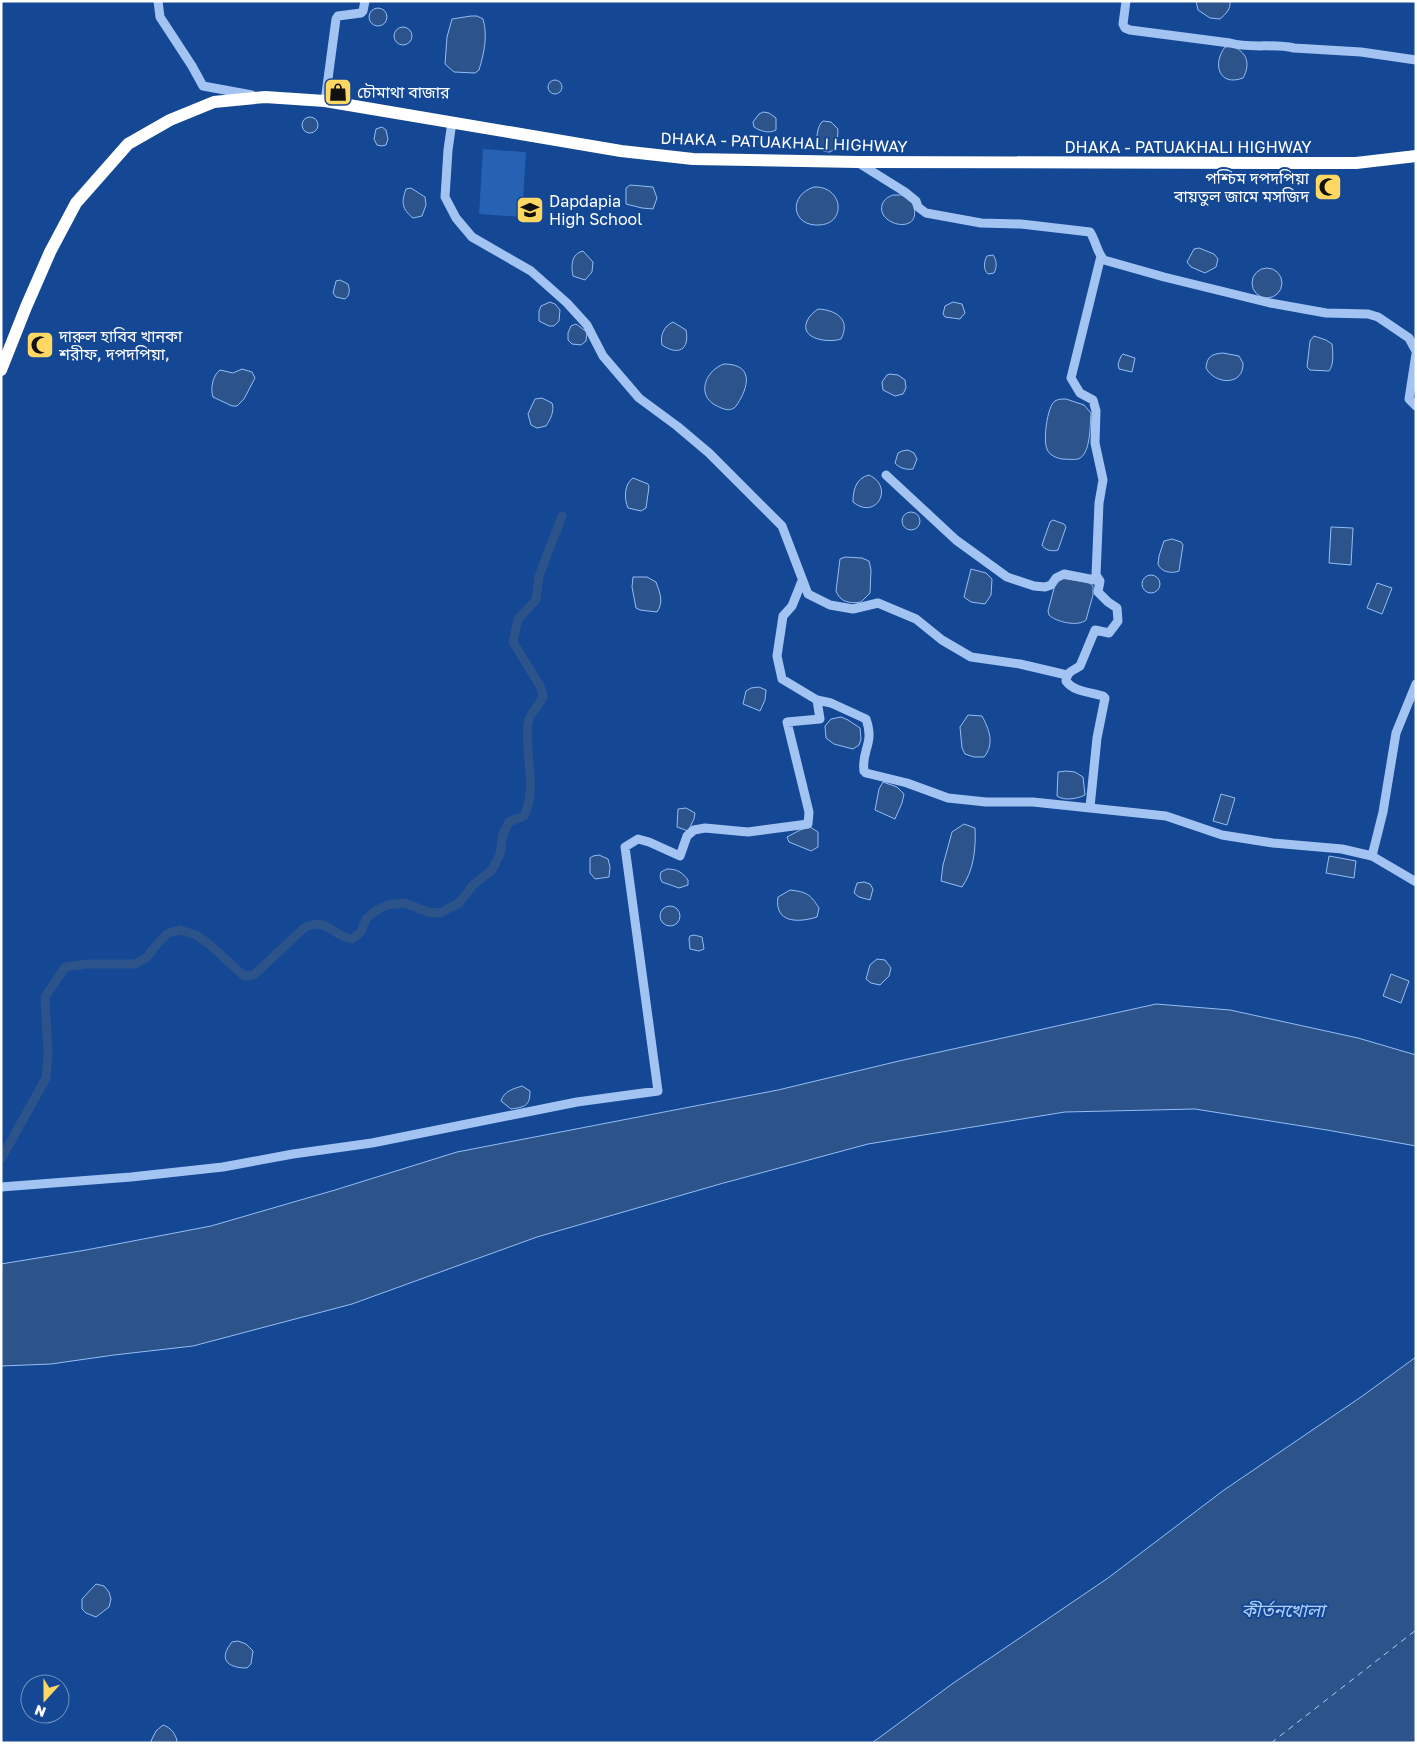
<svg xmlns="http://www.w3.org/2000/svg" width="1417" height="1744" font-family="'Golos Text','Noto Sans Bengali',sans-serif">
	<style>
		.green { fill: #2661b3 }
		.water { fill: #2d538b; stroke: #95bef5 }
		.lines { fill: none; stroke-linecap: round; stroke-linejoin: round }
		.canal { stroke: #2d538b; stroke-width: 9 }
		.ferry { stroke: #afcef9; stroke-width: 1; stroke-dasharray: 6 5; stroke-linecap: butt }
		.minor { stroke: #a3c4f2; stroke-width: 9 }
		.highway { stroke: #fff; stroke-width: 12 }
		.labels { text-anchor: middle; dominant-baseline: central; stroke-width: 4; stroke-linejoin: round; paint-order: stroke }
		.poi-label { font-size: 16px; fill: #fff; stroke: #144794; text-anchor: start }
		.street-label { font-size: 16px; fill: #fff; stroke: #144794 }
		.water-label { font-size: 18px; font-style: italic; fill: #afcef9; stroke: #144794 }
	</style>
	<rect width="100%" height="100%" fill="#144794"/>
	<path class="green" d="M 483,149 L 526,152 L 522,217 L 479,214 Z"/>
	<path class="water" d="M 1196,1 L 1230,1 C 1231,9 1226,14 1220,19 L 1210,18 L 1198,10 Z
		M369 17a9 9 0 1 1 18 0a9 9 0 1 1-18 0Z
		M 471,16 L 477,16 L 483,19 C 488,36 484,53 479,70 L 475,73 L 454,72 L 445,64 L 447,37 L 452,19 Z
		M394 36a9 9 0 1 1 18 0a9 9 0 1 1-18 0Z
		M 1231,46 C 1247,51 1251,64 1243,78 C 1219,87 1212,64 1225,47 Z
		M548 87a7 7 0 1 1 14 0a7 7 0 1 1-14 0Z
		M 763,112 L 769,113 L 776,118 L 776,130 C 769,134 760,131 754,127 L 753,122 L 759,114 Z
		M302 125a8 8 0 1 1 16 0a8 8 0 1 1-16 0Z
		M 823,121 L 831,122 L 838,129 L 837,147 L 830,152 C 827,152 821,151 819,148 C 815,141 817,125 823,121 Z
		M 382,127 L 386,130 L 388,139 L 386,145 L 382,146 L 377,145 L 374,139 L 376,129 Z
		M 630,185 L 653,187 L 657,198 L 653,209 L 642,208 L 626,204 L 626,188 Z
		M 814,187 C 843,186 847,223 820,225 C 791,227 788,195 814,187 Z
		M 411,188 L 425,197 L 426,205 L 422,216 L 413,218 C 402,209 401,203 406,189 Z
		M 893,195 L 901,195 L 911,199 C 929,237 876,227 882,205 C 884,199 888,197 893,195 Z
		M 1199,248 L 1214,254 L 1218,259 L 1216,267 L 1205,273 L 1191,267 L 1187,262 L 1194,249 Z
		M 583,251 L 593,262 L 592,272 L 585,280 L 573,276 C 571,266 571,254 583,251 Z
		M 993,255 C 997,260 997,268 994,273 L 988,274 C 983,270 984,261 987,256 Z
		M1252 283a15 15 0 1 1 30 0a15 15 0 1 1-30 0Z
		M 340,280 L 348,284 C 350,290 350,295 345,299 L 336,297 L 333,293 L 336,281 Z
		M 550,302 L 555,304 L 560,310 L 559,321 L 554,326 L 549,326 L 539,321 L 539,311 L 541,306 Z
		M 953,302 L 962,304 L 965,313 L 960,319 L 945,317 L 943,314 L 945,306 Z
		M 818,309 C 837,310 851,320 841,339 C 830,343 799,340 807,321 C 809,316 814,312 818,309 Z
		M 673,322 L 686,330 C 690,350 678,356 662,345 C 660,335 664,326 673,322 Z
		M 576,324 L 587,332 L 586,341 L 581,345 L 572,344 L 568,340 L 568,333 L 571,326 Z
		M 1314,336 L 1326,340 L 1332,344 C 1333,352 1334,365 1329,371 L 1310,370 L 1307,367 L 1310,341 Z
		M 1223,353 L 1239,356 L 1243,363 C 1244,386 1215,385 1206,368 C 1207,356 1212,354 1223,353 Z
		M 1123,354 L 1135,358 L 1132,372 L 1119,369 L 1118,364 L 1121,356 Z
		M 724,364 C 748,364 751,379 741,398 C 739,401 737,406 734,408 C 728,412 721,408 715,405 C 696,394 706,370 724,364 Z
		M 242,369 L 252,372 L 255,378 L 244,399 L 237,406 L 232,406 L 213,397 C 210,388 213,375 220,370 L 233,373 Z
		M 890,374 L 898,375 L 905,380 L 906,388 L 903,394 L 895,396 L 883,390 L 882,382 L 887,375 Z
		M 542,398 L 552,403 C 555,411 550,420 546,426 L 537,428 L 531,425 L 528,414 L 535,399 Z
		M 1066,399 L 1084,405 L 1091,413 C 1090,424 1091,455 1078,459 C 1074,460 1067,459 1062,459 C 1056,458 1049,455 1047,449 C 1043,441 1047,406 1055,401 C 1058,399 1062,399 1066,399 Z
		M 908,450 L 914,453 L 917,459 L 913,469 C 906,470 899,468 895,463 L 898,453 L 902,451 Z
		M 869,475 C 895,487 876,521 853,502 C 853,490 856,478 869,475 Z
		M 633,478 L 648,484 L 649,487 L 646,508 L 641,511 L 628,508 C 624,499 624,484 633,478 Z
		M902 521a9 9 0 1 1 18 0a9 9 0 1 1-18 0Z
		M 1053,520 L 1064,524 L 1066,527 L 1058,550 C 1053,552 1044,550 1042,545 L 1050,522 Z
		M 1331,527 L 1353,528 L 1351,565 L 1329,563 Z
		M 1172,539 L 1181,542 L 1183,545 L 1179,571 C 1171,574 1161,572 1158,564 L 1159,556 L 1164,541 Z
		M 845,557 L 862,558 L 869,561 L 871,570 L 870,593 L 861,602 C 850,604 840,602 836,591 L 840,559 Z
		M 971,569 L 986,573 L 992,579 L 991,595 L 985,604 L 971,602 L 964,597 Z
		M1142 584a9 9 0 1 1 18 0a9 9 0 1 1-18 0Z
		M 633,577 L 647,577 L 656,582 C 660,593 664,602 657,612 L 640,610 L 636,608 L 632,587 Z
		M 1060,578 L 1088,582 L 1093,586 L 1093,595 L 1086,620 C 1078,627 1056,622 1049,615 L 1048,611 L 1056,581 Z
		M 1377,583 L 1392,588 L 1382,614 L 1367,608 Z
		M 759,687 L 766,690 L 765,700 L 760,711 L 743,704 L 746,691 L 751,688 Z
		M 968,715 L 982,716 C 989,729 995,744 984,757 L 974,757 L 965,754 L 962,748 L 960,727 Z
		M 841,717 L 848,720 L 860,728 L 861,739 L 859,745 L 853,749 L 834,744 L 826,738 L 825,726 L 831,719 Z
		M 1066,771 L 1075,772 L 1083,777 L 1085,795 C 1077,799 1064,801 1057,796 L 1058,772 Z
		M 883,782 L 897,787 L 904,794 L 902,803 L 895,819 L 875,810 L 879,789 Z
		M 1221,794 L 1235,798 L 1227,825 L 1213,821 Z
		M 686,808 L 695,813 L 694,819 L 688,831 L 677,827 L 678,809 Z
		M 964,824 L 975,828 C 976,848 974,870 962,887 L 941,881 L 943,865 L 952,832 Z
		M 810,827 L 818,832 L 818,847 L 811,851 L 789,842 L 787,837 L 800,830 Z
		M 599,855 L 608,859 L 610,867 L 609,877 L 595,879 L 590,873 L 590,858 L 593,856 Z
		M 1329,856 L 1356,861 L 1354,878 L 1326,873 Z
		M 667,869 C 677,869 682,872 688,880 L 688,885 L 679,888 L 662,882 L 660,877 L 661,872 Z
		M 864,882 L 870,884 L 873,889 L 870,900 L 859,897 L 854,893 L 857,883 Z
		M 790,890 C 807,892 810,894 819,908 L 817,917 C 798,923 774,923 778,897 Z
		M660 916a10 10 0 1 1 20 0a10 10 0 1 1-20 0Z
		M 694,935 L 702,937 L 704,949 L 699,951 L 690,949 L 689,939 L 690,936 Z
		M 877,959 L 885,960 L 891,968 L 889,976 L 880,985 L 871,983 L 866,979 L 870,965 Z
		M 1391,974 L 1409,981 L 1401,1003 L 1383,996 Z
		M 1156,1004 L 1230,1010 L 1358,1038 L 1416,1055 L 1416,1146 L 1327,1130 L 1195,1109 L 1065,1112 L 868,1144 L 720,1184 L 537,1237 L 352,1304 L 193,1346 L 114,1355 L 51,1364 L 1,1366 L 1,1264 L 86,1250 L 211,1226 L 335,1190 L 457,1152 L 778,1090 L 899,1061 Z
		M 522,1086 L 530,1091 C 530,1106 525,1107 511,1109 L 501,1101 C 504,1091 513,1089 522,1086 Z
		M 1416,1357 L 1416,1743 L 872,1743 L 952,1684 L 1108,1578 L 1224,1490 L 1361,1397 Z
		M 96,1584 L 104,1586 L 109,1592 L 111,1599 L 109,1607 L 96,1617 L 86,1613 L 82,1609 L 82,1599 Z
		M 238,1641 L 246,1644 L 253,1651 L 251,1664 L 247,1668 C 227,1668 218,1659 232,1642 Z
		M 163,1725 C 171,1728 174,1732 177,1740 L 176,1743 L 153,1743 L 151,1741 L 156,1731 Z"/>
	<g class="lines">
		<path class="canal" d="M 1,1159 L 46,1078 L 48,1054 L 45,997 L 65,967 L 87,964 L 135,964 L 146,958 L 158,943 L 168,933 L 180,930 L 196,935 L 209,944 L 244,976 L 254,975 L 304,928 C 327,916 332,936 352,939 L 361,932 L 366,919 L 375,911 L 387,905 L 405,903 L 428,912 L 440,913 L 459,903 L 473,885 L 492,870 L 500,854 L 503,834 L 509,822 L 524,816 C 538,788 524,753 528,723 C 529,713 540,706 543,696 L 540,686 L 513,642 L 518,619 L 536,600 L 539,576 L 562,516"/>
		<path class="ferry" d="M 1271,1743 L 1416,1630"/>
		<path class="minor" d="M 158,1 L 160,17 L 192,66 L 203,86 L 252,95
			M 1126,1 L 1123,24 L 1125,28 L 1130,30 L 1230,43 C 1251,49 1273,43 1294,48 L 1361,52 L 1416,60
			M 325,101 L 336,19 L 338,16 L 361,13 L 363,11 L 365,1
			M 452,122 L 448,150 L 445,197 L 456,218 L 472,237 L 531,271 L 567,303 L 587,325 L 603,356 L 639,398 L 677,426 L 709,453 L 782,526 L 808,594 L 830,605 L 853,609 L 878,603 L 916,619 L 942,640 L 971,657 L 1020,664 L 1067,675
			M 857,162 L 905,192 L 916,201 L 918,207 L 926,213 L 981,223 L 1021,224 L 1090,232 C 1096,241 1097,253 1104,260 L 1164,277 L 1270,303 L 1326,313 L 1368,314 L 1378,317 L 1409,338 L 1416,351
			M 1416,354 L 1409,399 L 1416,406
			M 886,475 L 956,540 L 1007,577 L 1034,586 L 1045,587 L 1051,585 L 1056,578 L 1064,574 L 1100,581
			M 802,581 L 792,606 L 783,616 L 777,656 L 782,679 L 817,700 L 831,703 L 866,719 C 875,744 861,750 864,771 L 866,773 L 907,783 L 948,798 L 986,802 L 1033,802 L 1166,816 L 1222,835 L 1273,843 L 1342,849 L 1372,856 L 1416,882
			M 1090,807 L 1097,738 L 1105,698 L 1103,696 C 1090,692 1074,692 1066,681 C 1067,671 1073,671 1080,666 L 1095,630 L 1109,633 L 1118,621 L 1117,608 L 1108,602 L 1098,592 L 1100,581 L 1096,575 L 1099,503 L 1103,480 L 1095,443 L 1096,411 L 1093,400 L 1080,393 L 1071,378 L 1101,256
			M 1372,856 L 1383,812 L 1396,733 L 1416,684
			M 1,1187 L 131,1177 L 223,1167 L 293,1154 L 372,1143 L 577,1102 L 658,1091 L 625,847 L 638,839 L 649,842 L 680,856 L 687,836 L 694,830 L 705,828 L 748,832 L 808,824 L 809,812 L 787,722 L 820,719 L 817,700"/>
		<path class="highway" d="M 1,370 L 26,307 L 50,252 L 76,203 L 128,144 L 170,120 L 214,102 L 265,97 L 325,101 L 621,151 L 693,159 L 857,162 L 1286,163 L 1356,163 L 1416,156"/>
	</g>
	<defs>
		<g id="shop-square" transform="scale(1.4375)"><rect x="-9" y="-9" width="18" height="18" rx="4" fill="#ffd763" stroke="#144794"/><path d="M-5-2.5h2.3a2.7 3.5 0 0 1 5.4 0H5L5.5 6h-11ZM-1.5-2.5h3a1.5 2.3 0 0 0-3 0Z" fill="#111"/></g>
		<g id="mosque-square" transform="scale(1.4375)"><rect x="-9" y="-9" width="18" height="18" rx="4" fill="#ffd763" stroke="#144794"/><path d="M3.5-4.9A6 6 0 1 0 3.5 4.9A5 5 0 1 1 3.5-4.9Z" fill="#111"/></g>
		<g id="university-square" transform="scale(1.4375)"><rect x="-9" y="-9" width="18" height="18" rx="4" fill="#ffd763" stroke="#144794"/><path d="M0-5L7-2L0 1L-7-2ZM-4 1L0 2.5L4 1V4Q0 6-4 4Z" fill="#111"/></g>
	</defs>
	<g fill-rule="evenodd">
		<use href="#shop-square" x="338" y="92"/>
		<use href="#mosque-square" x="1328" y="187"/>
		<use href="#university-square" x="530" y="210"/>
		<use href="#mosque-square" x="40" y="345"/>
	</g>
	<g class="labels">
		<g class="poi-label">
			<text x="357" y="92">চৌমাথা বাজার</text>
			<text x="1309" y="178" text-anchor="end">পশ্চিম দপদপিয়া<tspan x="1309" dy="18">বায়তুল জামে মসজিদ</tspan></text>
			<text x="549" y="201">Dapdapia<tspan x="549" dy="18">High School</tspan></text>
			<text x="59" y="336">দারুল হাবিব খানকা<tspan x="59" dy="18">শরীফ, দপদপিয়া,</tspan></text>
		</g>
		<g class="street-label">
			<text transform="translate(784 142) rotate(2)">DHAKA - PATUAKHALI HIGHWAY</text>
			<text x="1188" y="147">DHAKA - PATUAKHALI HIGHWAY</text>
		</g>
		<g class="water-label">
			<text x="1283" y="1610">কীর্তনখোলা</text>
		</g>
	</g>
	<rect width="1417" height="1744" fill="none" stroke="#ffffff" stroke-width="5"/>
	<g transform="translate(45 1699) rotate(201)"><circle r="24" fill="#144794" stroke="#7291bf"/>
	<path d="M0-4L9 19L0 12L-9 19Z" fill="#ffd763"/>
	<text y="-8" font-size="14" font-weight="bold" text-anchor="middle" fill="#ffffff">N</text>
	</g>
</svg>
